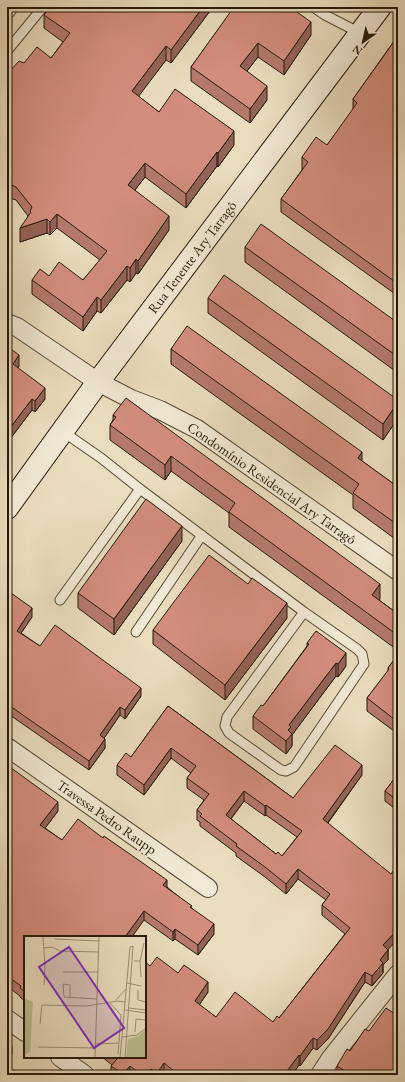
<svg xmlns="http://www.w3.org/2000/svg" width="405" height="1082" font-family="'EB Garamond',serif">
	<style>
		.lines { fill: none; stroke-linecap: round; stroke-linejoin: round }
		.lane-casing { stroke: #564a36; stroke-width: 11 }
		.street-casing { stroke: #564a36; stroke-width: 20 }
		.secondary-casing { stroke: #251909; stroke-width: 24 }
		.lane { stroke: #f1e9d5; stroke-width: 9 }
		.street { stroke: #f1e9d5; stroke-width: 18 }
		.secondary { stroke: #f1e9d5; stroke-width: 22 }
		.wall { fill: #b5796c; stroke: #251909; fill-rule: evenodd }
		.shaded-wall { fill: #946358; stroke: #251909 }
		.building { fill: #d38d7d; stroke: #251909; fill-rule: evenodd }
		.labels { text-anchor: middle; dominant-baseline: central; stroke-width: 3; stroke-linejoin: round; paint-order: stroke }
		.street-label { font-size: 14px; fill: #251909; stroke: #f1e9d5 }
		.inset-road { fill: none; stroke: #9b8f76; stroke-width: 1 }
		.view { fill: #7b2cbf; fill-opacity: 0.15; stroke: #7b2cbf; stroke-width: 2 }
		.inset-edge { fill: none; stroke: #251909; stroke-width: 2 }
	</style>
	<rect width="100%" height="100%" fill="#eaddbe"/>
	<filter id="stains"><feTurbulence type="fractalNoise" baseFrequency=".005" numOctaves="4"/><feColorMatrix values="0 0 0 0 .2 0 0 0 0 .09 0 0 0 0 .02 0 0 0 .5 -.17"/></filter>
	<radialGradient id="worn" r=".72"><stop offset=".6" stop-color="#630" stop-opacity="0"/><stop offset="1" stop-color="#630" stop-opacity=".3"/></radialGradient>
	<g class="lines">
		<g class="lane-casing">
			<path id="lane" d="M 313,7 L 325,15 L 360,33
				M 7,51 L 43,7
				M 62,431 L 101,458 L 140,489 L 304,612 L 357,649 L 362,654 L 364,664 L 294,767 L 286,771 L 281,770 L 229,733 L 225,726 L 227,717 L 304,612
				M 60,600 L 140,489
				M 136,632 L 202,535"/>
		</g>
		<g class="street-casing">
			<path id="street" d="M 7,9 L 8,7
				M 7,323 L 17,327 L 98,382 L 131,399 L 160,410 L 197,429 L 398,571
				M 7,747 L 208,888
				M 7,1019 L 25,1032
				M 60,1057 L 85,1075
				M 320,1075 L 331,1058 L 398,974"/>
		</g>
		<g class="secondary-casing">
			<path id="secondary" d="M 7,508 L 98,382 L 380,7"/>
		</g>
		<use href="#lane" class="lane"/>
		<use href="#street" class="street"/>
		<use href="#secondary" class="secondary"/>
	</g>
	<path class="wall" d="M 50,7 L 213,7 L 171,63 L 166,60 L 138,96 L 159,112 L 234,145 L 218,167 L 217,166 L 186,208 L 145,177 L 135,190 L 169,230 L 138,274 L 136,273 L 130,282 L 127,280 L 101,313 L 97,311 L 83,331 L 32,294 L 32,280 L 49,276 L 83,280 L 100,260 L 57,228 L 50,235 L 47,233 L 20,242 L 28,216 L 16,200 L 7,197 L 7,69 L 10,71 L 24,63 L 51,58 L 63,42 L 44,28 L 44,15 Z
		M 231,7 L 290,7 L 311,35 L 284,75 L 258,57 L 246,72 L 267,100 L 250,123 L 191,81 L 191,67 L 233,9 Z
		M 398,24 L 398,296 L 281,212 L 281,199 L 302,170 L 302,157 L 327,145 L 353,110 L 353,99 L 394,41 L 394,30 Z
		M 245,247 L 398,323 L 398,373 L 245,262 Z
		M 208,298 L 398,400 L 398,418 L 383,440 L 208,313 Z
		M 7,346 L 19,366 L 18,368 L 45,399 L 35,412 L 32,410 L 7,443 Z
		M 171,349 L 362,461 L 398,487 L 398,541 L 353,508 L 353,495 L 171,364 Z
		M 113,415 L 380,599 L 379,600 L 398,614 L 398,646 L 396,649 L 229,527 L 229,513 L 171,471 L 165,480 L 110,440 L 110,425 L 113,420 Z
		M 182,541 L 114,635 L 78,608 L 78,593 Z
		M 248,584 L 287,618 L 225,700 L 153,644 L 153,630 Z
		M 7,599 L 32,617 L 21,633 L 40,646 L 141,696 L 125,719 L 120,715 L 104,738 L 105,748 L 89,770 L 7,713 Z
		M 307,643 L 346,666 L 338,677 L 336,676 L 292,735 L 292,746 L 286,754 L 253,729 L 253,716 L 263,706 L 307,646 Z
		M 397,656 L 394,731 L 367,711 L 367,698 L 388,671 L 388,668 Z
		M 168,706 L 293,798 L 362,775 L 328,823 L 388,949 L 388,960 L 383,965 L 383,973 L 372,986 L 365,982 L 328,1039 L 317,1050 L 313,1048 L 300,1066 L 299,1065 L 292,1075 L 166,1075 L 164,1073 L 163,1075 L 111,1075 L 111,1066 L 112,1065 L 102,1057 L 145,1057 L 150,966 L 178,973 L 208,992 L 199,1005 L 216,1017 L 273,1022 L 279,1018 L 345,934 L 322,915 L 322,905 L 326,900 L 298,879 L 286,894 L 265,877 L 236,856 L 236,853 L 200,826 L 200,822 L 197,820 L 197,810 L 204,800 L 187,788 L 187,778 L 191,773 L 171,758 L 144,795 L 117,775 L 117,765 L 131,757 ZM 244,801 L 265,816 L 266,815 L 297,837 L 282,856 L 276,854 L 231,819 Z
		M 7,765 L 58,811 L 45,828 L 62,840 L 167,887 L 192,908 L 214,934 L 198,955 L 175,939 L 173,941 L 144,920 L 25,937 L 25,1001 L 20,997 L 20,996 L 7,986 Z
		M 398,774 L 398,811 L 385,801 L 385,791 Z
		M 369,1031 L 398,1075 L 339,1075 L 337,1074 L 337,1066 Z"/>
	<path class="shaded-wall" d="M 203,7 L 213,7 L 171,63 L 171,50 Z
		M 311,22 L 311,35 L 284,75 L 284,61 Z
		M 258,43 L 258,57 L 240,80 L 240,66 Z
		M 166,46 L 166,60 L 132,105 L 132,91 Z
		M 267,86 L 267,100 L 250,123 L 250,109 Z
		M 234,131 L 234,145 L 218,167 L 218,153 Z
		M 217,152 L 217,166 L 186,208 L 186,194 Z
		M 145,163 L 145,177 L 128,199 L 128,185 Z
		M 57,214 L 57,228 L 50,235 L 50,222 Z
		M 169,216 L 169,230 L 138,274 L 138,261 Z
		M 47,219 L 47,233 L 20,242 L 20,228 Z
		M 136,259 L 136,273 L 130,282 L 130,268 Z
		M 127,266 L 127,280 L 101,313 L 101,300 Z
		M 97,297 L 97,311 L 83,331 L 83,317 Z
		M 19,355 L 19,366 L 13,375 L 13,364 Z
		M 45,388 L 45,399 L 35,412 L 35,401 Z
		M 32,399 L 32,410 L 7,443 L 7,432 Z
		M 398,402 L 398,418 L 383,440 L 383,424 Z
		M 362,452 L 362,467 L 358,458 Z
		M 171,456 L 171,471 L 165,480 L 165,465 Z
		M 182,526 L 182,541 L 114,635 L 114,619 Z
		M 380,584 L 380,599 L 372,610 L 372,595 Z
		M 287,603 L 287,618 L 225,700 L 225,685 Z
		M 32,608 L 32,617 L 17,639 L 17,631 Z
		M 398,631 L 398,646 L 396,649 L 396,634 Z
		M 346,653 L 346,666 L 338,677 L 338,664 Z
		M 336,663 L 336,676 L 292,735 L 292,746 L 286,754 L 286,741 L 289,725 Z
		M 141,688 L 141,696 L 125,719 L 125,710 Z
		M 120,707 L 120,715 L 100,744 L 100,735 Z
		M 398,714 L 398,726 L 394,731 L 394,719 Z
		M 105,739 L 105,748 L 89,770 L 89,761 Z
		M 171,748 L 171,758 L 144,795 L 144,785 Z
		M 362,765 L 362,775 L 323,829 L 323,819 Z
		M 244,791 L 244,801 L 226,825 L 226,815 Z
		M 58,802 L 58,811 L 40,835 L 40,825 Z
		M 266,805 L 266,815 L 265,816 L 265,806 Z
		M 298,869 L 298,879 L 286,894 L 286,884 Z
		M 167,880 L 167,890 L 163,885 Z
		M 144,911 L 144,920 L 132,937 L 125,937 Z
		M 214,924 L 214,934 L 198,955 L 198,945 Z
		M 175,929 L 175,939 L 173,941 L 173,932 Z
		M 398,929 L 398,939 L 383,955 L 383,945 Z
		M 388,950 L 388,960 L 383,965 L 383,973 L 372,986 L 372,976 L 380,960 Z
		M 365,972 L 365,982 L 328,1039 L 317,1050 L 317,1040 Z
		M 208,982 L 208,992 L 195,1011 L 195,1001 Z
		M 313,1038 L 313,1048 L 300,1066 L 300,1056 Z
		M 12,1046 L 12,1054 L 7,1061 L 7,1052 Z
		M 299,1055 L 299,1065 L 292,1075 L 284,1075 Z
		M 164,1063 L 164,1073 L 163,1075 L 157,1075 L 157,1073 Z
		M 130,1066 L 130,1075 L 123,1075 L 123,1074 Z
		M 151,1069 L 151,1075 L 146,1075 Z"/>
	<path class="building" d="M 50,7 L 203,7 L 171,50 L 166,46 L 132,91 L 159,112 L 175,89 L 234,131 L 218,153 L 217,152 L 186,194 L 145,163 L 128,185 L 169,216 L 138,261 L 136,259 L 130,268 L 127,266 L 101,300 L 97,297 L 83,317 L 32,280 L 40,269 L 49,276 L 59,262 L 83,280 L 107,251 L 57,214 L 50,222 L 47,219 L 20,228 L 31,212 L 30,211 L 32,207 L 16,187 L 7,183 L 7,69 L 10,71 L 19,61 L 24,63 L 37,47 L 51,58 L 70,33 L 44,15 Z
		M 234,7 L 290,7 L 311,22 L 284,61 L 258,43 L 240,66 L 267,86 L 250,109 L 191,67 Z
		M 398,24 L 398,33 L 394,30 Z
		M 398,36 L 398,284 L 281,199 L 308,162 L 302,157 L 316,137 L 327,145 L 357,103 L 353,99 Z
		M 261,224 L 398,323 L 398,357 L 245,247 Z
		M 224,275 L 398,400 L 398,402 L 383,424 L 208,298 Z
		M 187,326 L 362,452 L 358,458 L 398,487 L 398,525 L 353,493 L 359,484 L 171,349 Z
		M 7,346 L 19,355 L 13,364 L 45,388 L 35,401 L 32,399 L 7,432 Z
		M 126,398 L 380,584 L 372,595 L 398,614 L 398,631 L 396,634 L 229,512 L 235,503 L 171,456 L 165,465 L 110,425 L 116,417 L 113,415 Z
		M 146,499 L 182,526 L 114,619 L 78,593 Z
		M 209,555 L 248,584 L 252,578 L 287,603 L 225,685 L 153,630 Z
		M 11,593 L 32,608 L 17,631 L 40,646 L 55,625 L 141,688 L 125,710 L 120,707 L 100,735 L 105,739 L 89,761 L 7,704 L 7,599 Z
		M 316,631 L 346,653 L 338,664 L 336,663 L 289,725 L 291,727 L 288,730 L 292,734 L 286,741 L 253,716 L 261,705 L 263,706 L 309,644 L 307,643 Z
		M 397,656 L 398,657 L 398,714 L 394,719 L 367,698 L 389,669 L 388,668 Z
		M 168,706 L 293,798 L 335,745 L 362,765 L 323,819 L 391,874 L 398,864 L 398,929 L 383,945 L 388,950 L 380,960 L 383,963 L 372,976 L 365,972 L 328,1029 L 317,1040 L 313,1038 L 300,1056 L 299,1055 L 284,1075 L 179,1075 L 164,1063 L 157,1073 L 151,1069 L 146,1075 L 142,1075 L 130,1066 L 123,1074 L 111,1066 L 117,1059 L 114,1057 L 145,1057 L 145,962 L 150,966 L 157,957 L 178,973 L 184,965 L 208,982 L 195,1001 L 216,1017 L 235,992 L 273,1022 L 277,1016 L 279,1018 L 350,928 L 322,905 L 330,894 L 298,869 L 286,884 L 265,867 L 236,846 L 237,844 L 200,816 L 202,814 L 197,810 L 209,794 L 187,778 L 196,766 L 171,748 L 144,785 L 117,765 L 126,753 L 131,757 ZM 244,791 L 265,806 L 266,805 L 302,831 L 282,856 L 278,852 L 276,854 L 226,815 Z
		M 7,765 L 58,802 L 40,825 L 62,840 L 78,819 L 103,838 L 104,836 L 167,880 L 163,885 L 192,906 L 190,907 L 214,924 L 198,945 L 175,929 L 173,932 L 144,911 L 125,937 L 25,937 L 25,992 L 20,988 L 21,986 L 7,976 Z
		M 398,774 L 398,801 L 385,791 Z
		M 386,1008 L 398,1016 L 398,1075 L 342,1075 L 345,1071 L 337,1066 L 347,1049 L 350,1051 L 365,1029 L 369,1031 Z
		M 7,1042 L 12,1046 L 7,1052 Z
		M 43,1071 L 48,1075 L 40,1075 Z"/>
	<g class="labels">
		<g class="street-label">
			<text transform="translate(192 257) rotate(-53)">Rua Tenente Ary Tarragô</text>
			<text transform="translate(272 483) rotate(35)">Condomínio Residencial Ary Tarragô</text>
			<text transform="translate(107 817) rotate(35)">Travessa Pedro Raupp</text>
		</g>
	</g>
	<g transform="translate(24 936)">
		<rect width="122" height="122" fill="#eaddbe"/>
		<path d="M 0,62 L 9,66 L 6,116 L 0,119 ZM 122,93 L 122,122 L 102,122 L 104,103 L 114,100 Z" fill="#bac08f"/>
		<path class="inset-road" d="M 19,0 L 21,29 L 20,49M 30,3 L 75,5M 20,12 L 28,11 L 36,15 L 75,16M 110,25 L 116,25 L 120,7M 116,25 L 117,41M 39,36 L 74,36M 103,47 L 117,50M 114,54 L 114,64 L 122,66M 46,61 L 46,49 L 39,48 L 40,61 L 73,63M 92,64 L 102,53M 86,67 L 97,79 L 94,118M 105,72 L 122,74M 101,74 L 122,77M 16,88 L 18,69 L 63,70 L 93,65 L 101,66M 111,96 L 112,83 L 122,84M 98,101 L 113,99 L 122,92M 71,108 L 95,107M 14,111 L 71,112M 71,122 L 75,0M 96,122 L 106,11 L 109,10 L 101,122"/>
		<path class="view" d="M 45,11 L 100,92 L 70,112 L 15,31 Z"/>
		<rect width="122" height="122" class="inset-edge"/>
	</g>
	<rect width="405" height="1082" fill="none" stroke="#eaddbe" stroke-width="24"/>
	<rect x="8" y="8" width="389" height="1066" fill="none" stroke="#251909" stroke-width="2"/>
	<rect x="12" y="12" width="381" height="1058" fill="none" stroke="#251909"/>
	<g transform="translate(363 42) rotate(214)" stroke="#f1e9d5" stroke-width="3" paint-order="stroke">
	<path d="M0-3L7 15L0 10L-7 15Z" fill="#251909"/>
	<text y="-6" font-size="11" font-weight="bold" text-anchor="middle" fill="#251909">N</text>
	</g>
	<rect width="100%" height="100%" filter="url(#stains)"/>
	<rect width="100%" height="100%" fill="url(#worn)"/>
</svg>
